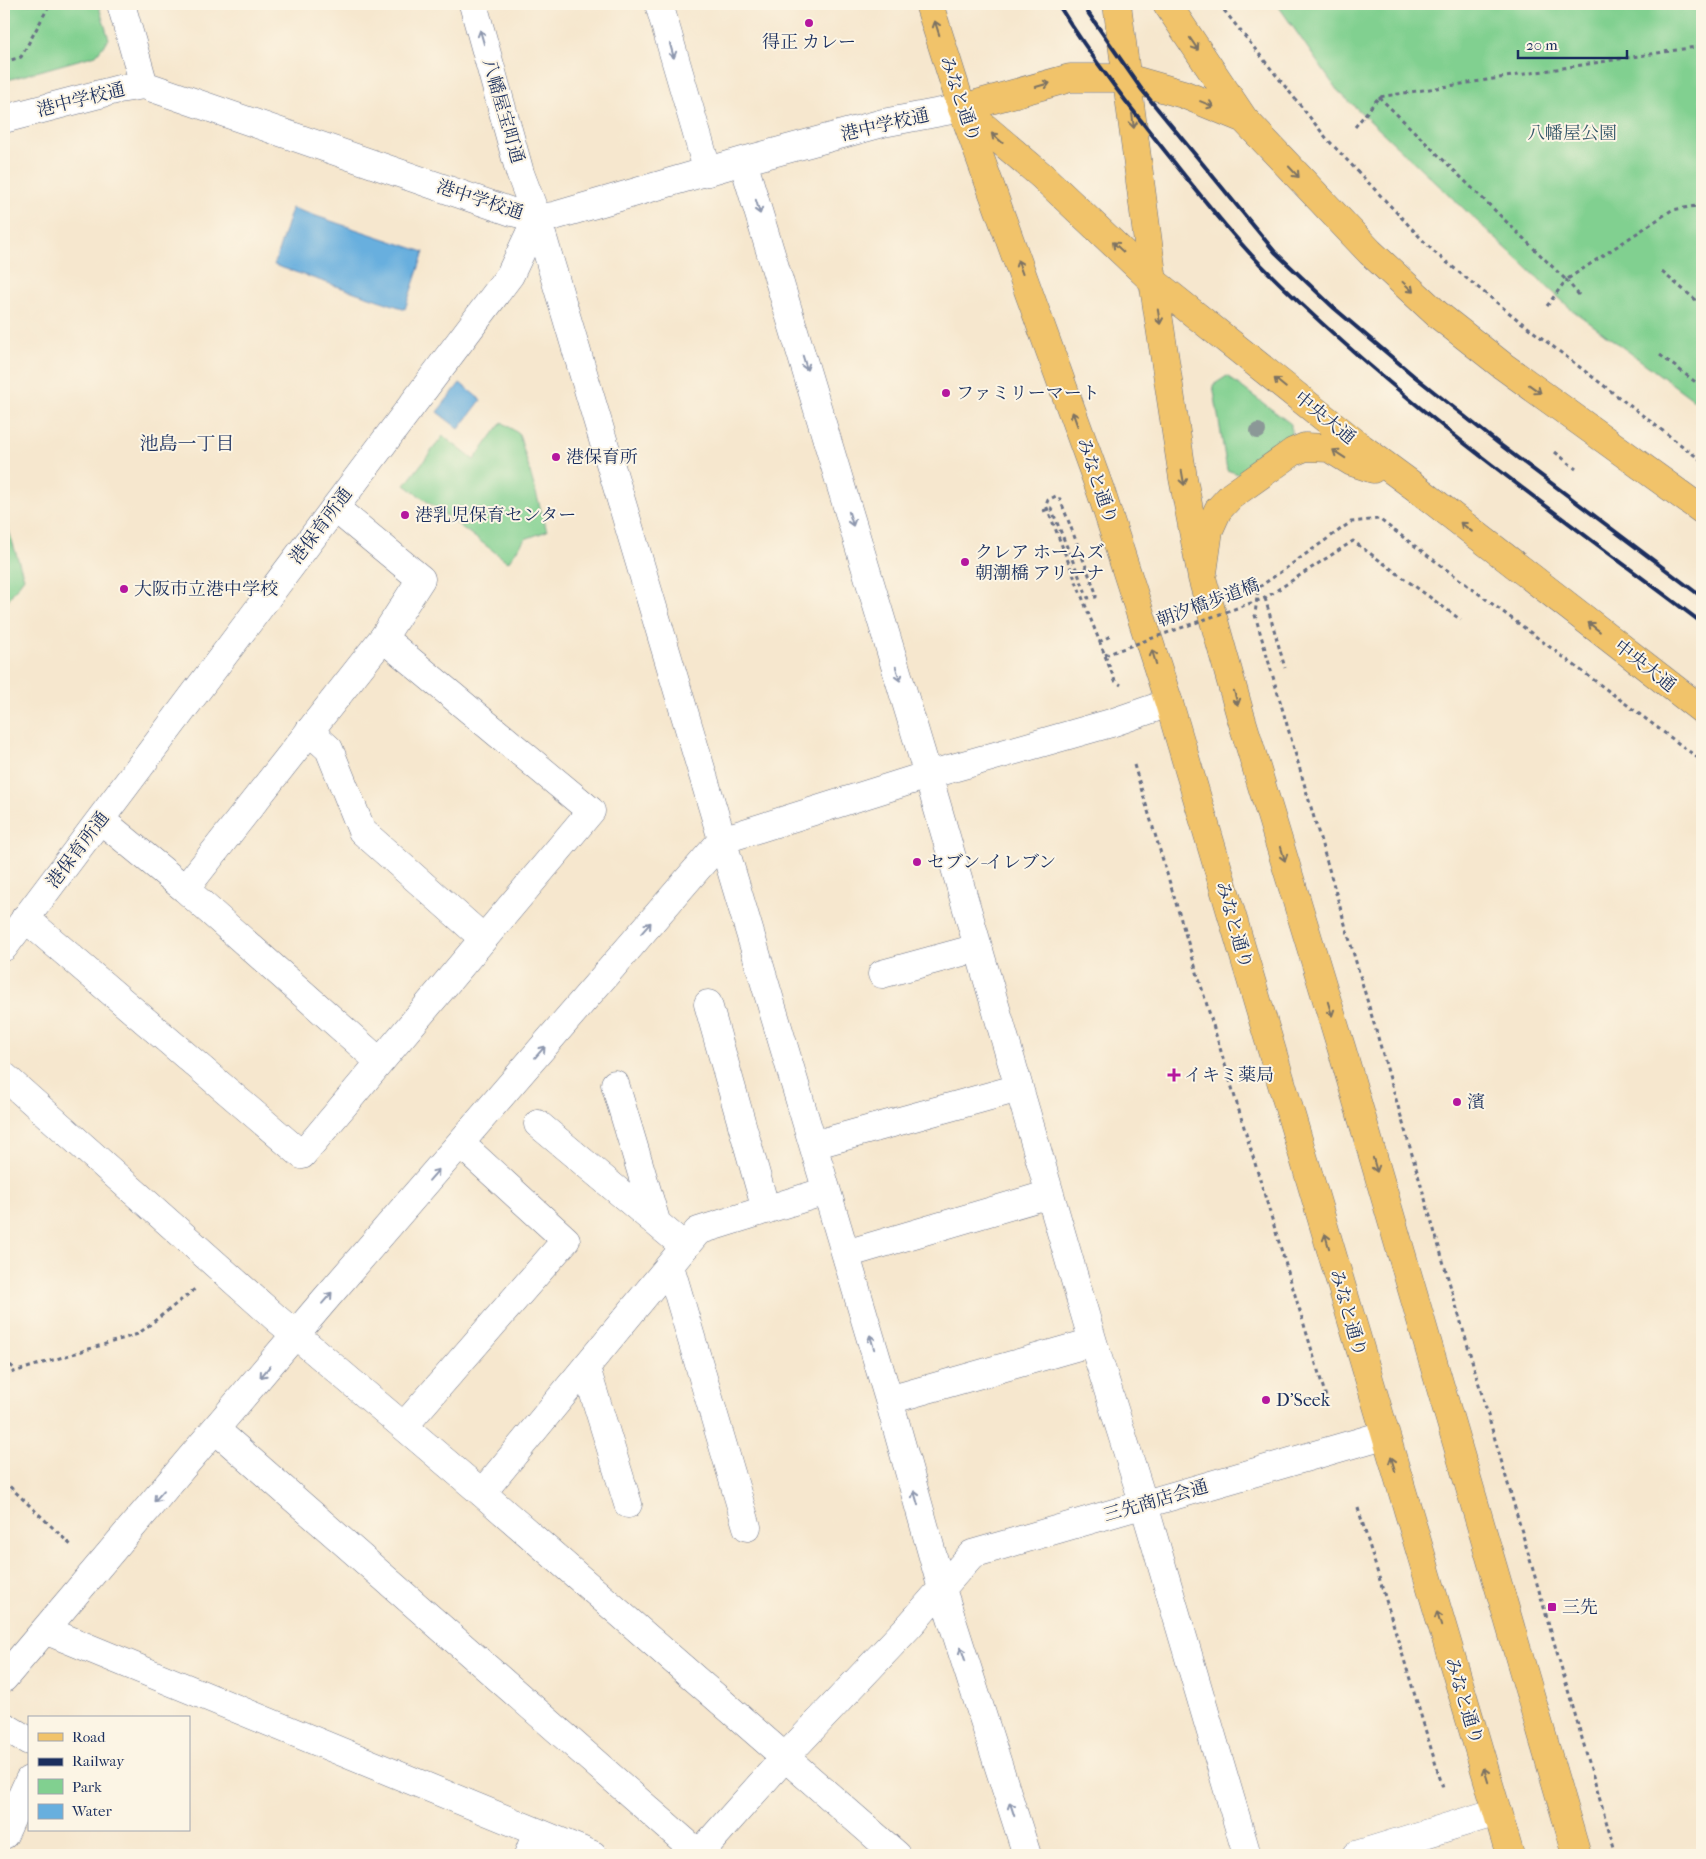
<svg xmlns="http://www.w3.org/2000/svg" width="1706" height="1859" font-family="'IM FELL French Canon','Noto Serif JP',serif">
	<style>
		.green { fill: #81d090; stroke: #4e8077 }
		.water { fill: #67afde; stroke: #416f9e }
		.lines { fill: none; stroke-linecap: round; stroke-linejoin: round }
		.minor-casing { stroke: #686f85; stroke-width: 29 }
		.major-casing { stroke: #686f85; stroke-width: 29 }
		.highway-casing { stroke: #686f85; stroke-width: 29 }
		.path { stroke: #686f85; stroke-width: 3; stroke-dasharray: 4 4; stroke-linecap: butt }
		.minor { stroke: #fff; stroke-width: 28 }
		.major { stroke: #f1c36a; stroke-width: 28 }
		.highway { stroke: #f1c36a; stroke-width: 28 }
		.rail { stroke: #1b2f5e; stroke-width: 4 }
		.path-bridge { stroke: #686f85; stroke-width: 3; stroke-dasharray: 4 4; stroke-linecap: butt }
		.tree { fill: #8b9897 }
		.oneway { stroke: #7b7263 }
		.oneway2 { stroke: #8d97ae }
		.poi-dot { fill: #b5179e; stroke: #fcf5e5; stroke-width: 2 }
		.labels { text-anchor: middle; dominant-baseline: central; stroke-width: 4; stroke-linejoin: round; paint-order: stroke }
		.poi-label { font-size: 18px; fill: #1b2f5e; stroke: #fcf5e5; text-anchor: start }
		.street-label { font-size: 18px; fill: #1b2f5e; stroke: #fcf5e5 }
		.park-label { font-size: 18px; fill: #34576a; stroke: #fcf5e5 }
		.neighbourhood-label { font-size: 19px; fill: #1b2f5e; stroke: #fcf5e5 }
	</style>
	<rect width="100%" height="100%" fill="#fcf5e5"/>
	<filter id="ink" filterUnits="userSpaceOnUse"><feTurbulence type="fractalNoise" baseFrequency=".02" numOctaves="2"/><feDisplacementMap in="SourceGraphic" scale="10" xChannelSelector="R" yChannelSelector="G"/><feConvolveMatrix kernelMatrix="1 2 1 2 8 2 1 2 1" color-interpolation-filters="sRGB"/></filter>
	<filter id="wash" filterUnits="userSpaceOnUse"><feTurbulence type="fractalNoise" baseFrequency=".0096" numOctaves="4" result="noise"/><feDisplacementMap in="SourceGraphic" scale="20" xChannelSelector="R" yChannelSelector="G"/><feGaussianBlur stdDeviation="1.12" result="paint"/><feColorMatrix in="noise" values="0 0 0 0 0 0 0 0 0 0 0 0 0 0 0 0 0 1.4 0 .05"/><feComposite in="paint" operator="in"/></filter>
	<g filter="url(#wash)">
		<rect width="100%" height="100%" fill="#f6e7ce"/>
		<path class="green" d="M 4,4 L 98,4 L 109,39 L 96,55 L 4,81 Z
			M 1277,4 L 1702,4 L 1702,406 L 1571,309 L 1337,90 Z
			M 1227,376 L 1291,424 L 1291,442 L 1244,476 L 1227,470 L 1213,385 Z
			M 502,422 L 519,434 L 547,531 L 525,539 L 508,562 L 405,485 L 443,436 L 474,460 Z
			M 4,516 L 24,578 L 4,605 Z"/>
		<path class="water" d="M 292,208 L 424,252 L 405,309 L 274,265 Z
			M 460,383 L 481,400 L 459,429 L 437,412 Z"/>
	</g>
	<g filter="url(#ink)">
		<g class="lines">
			<g class="minor-casing">
				<path id="minor" d="M 121,4 L 144,85
					M 473,4 L 520,173 L 537,218 L 889,1400 L 942,1589 L 1027,1855
					M 659,4 L 708,172
					M 4,119 L 119,89 L 144,85 L 512,212 L 537,218 L 554,216 L 743,161 L 883,123 L 962,108
					M 743,161 L 928,775 L 1093,1342 L 1144,1505 L 1247,1855
					M 309,731 L 329,749 L 362,831 L 483,938
					M 101,820 L 185,889 L 380,1062
					M 185,889 L 383,638 L 421,579 L 335,508
					M 25,918 L 302,1155 L 591,811 L 383,638
					M 4,947 L 510,275 L 537,218
					M 882,974 L 977,948
					M 708,1004 L 766,1210
					M 4,1076 L 277,1319 L 482,1493 L 897,1855
					M 615,1084 L 656,1221
					M 538,1124 L 685,1247
					M 813,1145 L 1019,1088
					M 846,1254 L 1050,1194
					M 670,1266 L 747,1527
					M 586,1368 L 628,1504
					M 889,1400 L 1093,1342
					M 404,1426 L 566,1240 L 461,1144
					M 216,1430 L 699,1854
					M 482,1493 L 698,1231 L 826,1191
					M 45,1630 L 593,1855
					M 4,1678 L 322,1303 L 722,840 L 928,775 L 1111,723 L 1169,703
					M 4,1726 L 29,1741
					M 4,1835 L 29,1780
					M 528,1855 L 537,1832
					M 698,1855 L 786,1756 L 911,1624 L 972,1554 L 1384,1435
					M 1356,1855 L 1497,1812"/>
			</g>
			<g class="major-casing">
				<path id="major" d="M 1167,4 L 1244,119 L 1370,252 L 1437,314 L 1503,366 L 1702,510
					M 962,108 L 1042,176 L 1153,281 L 1362,448 L 1415,487 L 1702,710
					M 962,108 L 1070,78 L 1127,78 L 1183,94 L 1244,119
					M 1203,573 L 1209,530 L 1218,510 L 1231,496 L 1293,452 L 1305,447 L 1329,448 L 1352,462 L 1373,469"/>
			</g>
			<g class="highway-casing">
				<path id="highway" d="M 929,4 L 962,108 L 1101,492 L 1169,703 L 1510,1855
					M 1117,4 L 1153,281 L 1183,478 L 1202,578 L 1240,714 L 1342,1050 L 1577,1855"/>
			</g>
			<path class="path" d="M 1219,4 L 1328,140 L 1434,252 L 1517,319 L 1702,461
				M 4,62 L 21,57 L 50,4
				M 1379,97 L 1566,280 L 1672,210 L 1702,205
				M 1355,127 L 1379,97 L 1702,46
				M 1662,272 L 1702,305
				M 1547,306 L 1566,280 L 1580,296
				M 1660,355 L 1702,387
				M 1555,452 L 1576,469
				M 1043,511 L 1051,508 L 1088,598 L 1096,597 L 1096,593 L 1060,499 L 1056,496 L 1048,500 L 1046,505 L 1115,681 L 1121,685
				M 1265,598 L 1285,668
				M 1099,642 L 1112,635
				M 1134,765 L 1326,1397
				M 4,1360 L 16,1370
				M 4,1375 L 138,1334 L 195,1289
				M 4,1481 L 73,1547
				M 1358,1508 L 1443,1788
				M 1616,1855 L 1255,615 L 1258,588 L 1351,522 L 1379,519 L 1702,761"/>
			<use href="#minor" class="minor"/>
			<use href="#major" class="major"/>
			<use href="#highway" class="highway"/>
			<path class="rail" d="M 1058,4 C 1092,59 1132,110 1173,161 C 1200,195 1229,232 1260,264 C 1394,399 1551,509 1702,623
				M 1082,4 L 1142,90 L 1275,252 L 1334,308 L 1414,376 L 1498,443 L 1702,597"/>
			<path class="path-bridge" d="M 1105,655 L 1265,598 L 1353,541 L 1461,620"/>
		</g>
		<circle class="tree" cx="1258" cy="431" r="8"/>
		<defs><path id="oneway-shaft" d="M-6 0H5M1.5-3L5.5 0L1.5 3" fill="none" stroke-width="1.6" stroke-linecap="round" stroke-linejoin="round" transform="scale(1.25)"/></defs>
		<g class="oneway">
			<use href="#oneway-shaft" transform="translate(937 28) rotate(-108)"/>
			<use href="#oneway-shaft" transform="translate(1194 44) rotate(56)"/>
			<use href="#oneway-shaft" transform="translate(1043 85) rotate(-16)"/>
			<use href="#oneway-shaft" transform="translate(1207 104) rotate(22)"/>
			<use href="#oneway-shaft" transform="translate(1133 121) rotate(83)"/>
			<use href="#oneway-shaft" transform="translate(997 138) rotate(-139)"/>
			<use href="#oneway-shaft" transform="translate(1294 172) rotate(47)"/>
			<use href="#oneway-shaft" transform="translate(1118 247) rotate(-137)"/>
			<use href="#oneway-shaft" transform="translate(1020 267) rotate(-110)"/>
			<use href="#oneway-shaft" transform="translate(1408 287) rotate(43)"/>
			<use href="#oneway-shaft" transform="translate(1159 317) rotate(81)"/>
			<use href="#oneway-shaft" transform="translate(1280 383) rotate(-141)"/>
			<use href="#oneway-shaft" transform="translate(1535 389) rotate(36)"/>
			<use href="#oneway-shaft" transform="translate(1075 419) rotate(-110)"/>
			<use href="#oneway-shaft" transform="translate(1339 454) rotate(-147)"/>
			<use href="#oneway-shaft" transform="translate(1183 478) rotate(80)"/>
			<use href="#oneway-shaft" transform="translate(1466 527) rotate(-142)"/>
			<use href="#oneway-shaft" transform="translate(1594 627) rotate(-142)"/>
			<use href="#oneway-shaft" transform="translate(1154 657) rotate(-107)"/>
			<use href="#oneway-shaft" transform="translate(1236 698) rotate(74)"/>
			<use href="#oneway-shaft" transform="translate(1283 854) rotate(73)"/>
			<use href="#oneway-shaft" transform="translate(1330 1009) rotate(73)"/>
			<use href="#oneway-shaft" transform="translate(1375 1165) rotate(74)"/>
			<use href="#oneway-shaft" transform="translate(1327 1241) rotate(-106)"/>
			<use href="#oneway-shaft" transform="translate(1393 1464) rotate(-107)"/>
			<use href="#oneway-shaft" transform="translate(1439 1619) rotate(-107)"/>
			<use href="#oneway-shaft" transform="translate(1486 1775) rotate(-107)"/>
		</g>
		<g class="oneway2">
			<use href="#oneway-shaft" transform="translate(482 37) rotate(-106)"/>
			<use href="#oneway-shaft" transform="translate(672 51) rotate(74)"/>
			<use href="#oneway-shaft" transform="translate(758 207) rotate(73)"/>
			<use href="#oneway-shaft" transform="translate(805 363) rotate(73)"/>
			<use href="#oneway-shaft" transform="translate(851 519) rotate(73)"/>
			<use href="#oneway-shaft" transform="translate(898 674) rotate(73)"/>
			<use href="#oneway-shaft" transform="translate(646 928) rotate(-49)"/>
			<use href="#oneway-shaft" transform="translate(540 1052) rotate(-49)"/>
			<use href="#oneway-shaft" transform="translate(434 1175) rotate(-49)"/>
			<use href="#oneway-shaft" transform="translate(327 1298) rotate(-49)"/>
			<use href="#oneway-shaft" transform="translate(872 1342) rotate(-107)"/>
			<use href="#oneway-shaft" transform="translate(265 1372) rotate(130)"/>
			<use href="#oneway-shaft" transform="translate(159 1496) rotate(131)"/>
			<use href="#oneway-shaft" transform="translate(916 1498) rotate(-106)"/>
			<use href="#oneway-shaft" transform="translate(963 1654) rotate(-108)"/>
			<use href="#oneway-shaft" transform="translate(1012 1809) rotate(-108)"/>
		</g>
	</g>
	<g class="poi-dot">
		<circle cx="809" cy="23" r="5"/>
		<circle cx="946" cy="393" r="5"/>
		<circle cx="556" cy="457" r="5"/>
		<circle cx="405" cy="515" r="5"/>
		<circle cx="965" cy="562" r="5"/>
		<circle cx="124" cy="589" r="5"/>
		<circle cx="917" cy="862" r="5"/>
		<path d="M1171.5 1067.5h5v5h5v5h-5v5h-5v-5h-5v-5h5z"/>
		<circle cx="1457" cy="1102" r="5"/>
		<circle cx="1266" cy="1400" r="5"/>
		<rect x="1547" y="1602" width="10" height="10" rx="2.5"/>
	</g>
	<g class="labels">
		<g class="poi-label">
			<text x="809" y="42" text-anchor="middle">得正 カレー</text>
			<text x="956" y="393">ファミリーマート</text>
			<text x="566" y="457">港保育所</text>
			<text x="415" y="515">港乳児保育センター</text>
			<text x="975" y="552">クレア ホームズ<tspan x="975" dy="21">朝潮橋 アリーナ</tspan></text>
			<text x="134" y="589">大阪市立港中学校</text>
			<text x="927" y="862">セブン-イレブン</text>
			<text x="1184" y="1075">イキミ薬局</text>
			<text x="1467" y="1102">濱</text>
			<text x="1276" y="1400">D'Seek</text>
			<text x="1562" y="1607">三先</text>
		</g>
		<g class="street-label">
			<text transform="translate(960 99) rotate(71)">みなと通り</text>
			<text transform="translate(81 100) rotate(-14)">港中学校通</text>
			<text transform="translate(503 111) rotate(74)">八幡屋宝町通</text>
			<text transform="translate(885 125) rotate(-13)">港中学校通</text>
			<text transform="translate(480 200) rotate(18)">港中学校通</text>
			<text transform="translate(1325 418) rotate(39)">中央大通</text>
			<text transform="translate(1097 481) rotate(71)">みなと通り</text>
			<text transform="translate(321 526) rotate(-53)">港保育所通</text>
			<text transform="translate(1208 603) rotate(-20)">朝汐橋歩道橋</text>
			<text transform="translate(1645 666) rotate(38)">中央大通</text>
			<text transform="translate(78 850) rotate(-53)">港保育所通</text>
			<text transform="translate(1234 925) rotate(74)">みなと通り</text>
			<text transform="translate(1348 1313) rotate(74)">みなと通り</text>
			<text transform="translate(1156 1501) rotate(-16)">三先商店会通</text>
			<text transform="translate(1464 1701) rotate(73)">みなと通り</text>
		</g>
		<g class="park-label">
			<text x="1572" y="133">八幡屋公園</text>
		</g>
		<g class="neighbourhood-label">
			<text x="187" y="444">池島一丁目</text>
		</g>
	</g>
	<rect width="1706" height="1859" fill="none" stroke="#fcf5e5" stroke-width="20"/>
	<rect x="28" y="1716" width="162" height="115" fill="#fcf5e5" stroke="#a2a6af"/>
	<rect x="38" y="1733" width="25" height="8" fill="#f1c36a" stroke="#a2a6af"/>
	<text x="72" y="1742" font-size="15" fill="#1b2f5e">Road</text>
	<rect x="38" y="1758" width="25" height="8" fill="#1b2f5e" stroke="#a2a6af"/>
	<text x="72" y="1766" font-size="15" fill="#1b2f5e">Railway</text>
	<rect x="38" y="1779" width="25" height="15" fill="#81d090" stroke="#a2a6af"/>
	<text x="72" y="1792" font-size="15" fill="#1b2f5e">Park</text>
	<rect x="38" y="1804" width="25" height="15" fill="#67afde" stroke="#a2a6af"/>
	<text x="72" y="1816" font-size="15" fill="#1b2f5e">Water</text>
	<path d="M1518 50v8h109v-8" fill="none" stroke="#1b2f5e" stroke-width="2.5"/>
	<text x="1526" y="50" font-size="15" fill="#1b2f5e" stroke="#fcf5e5" stroke-width="4" paint-order="stroke">20 m</text>
</svg>
